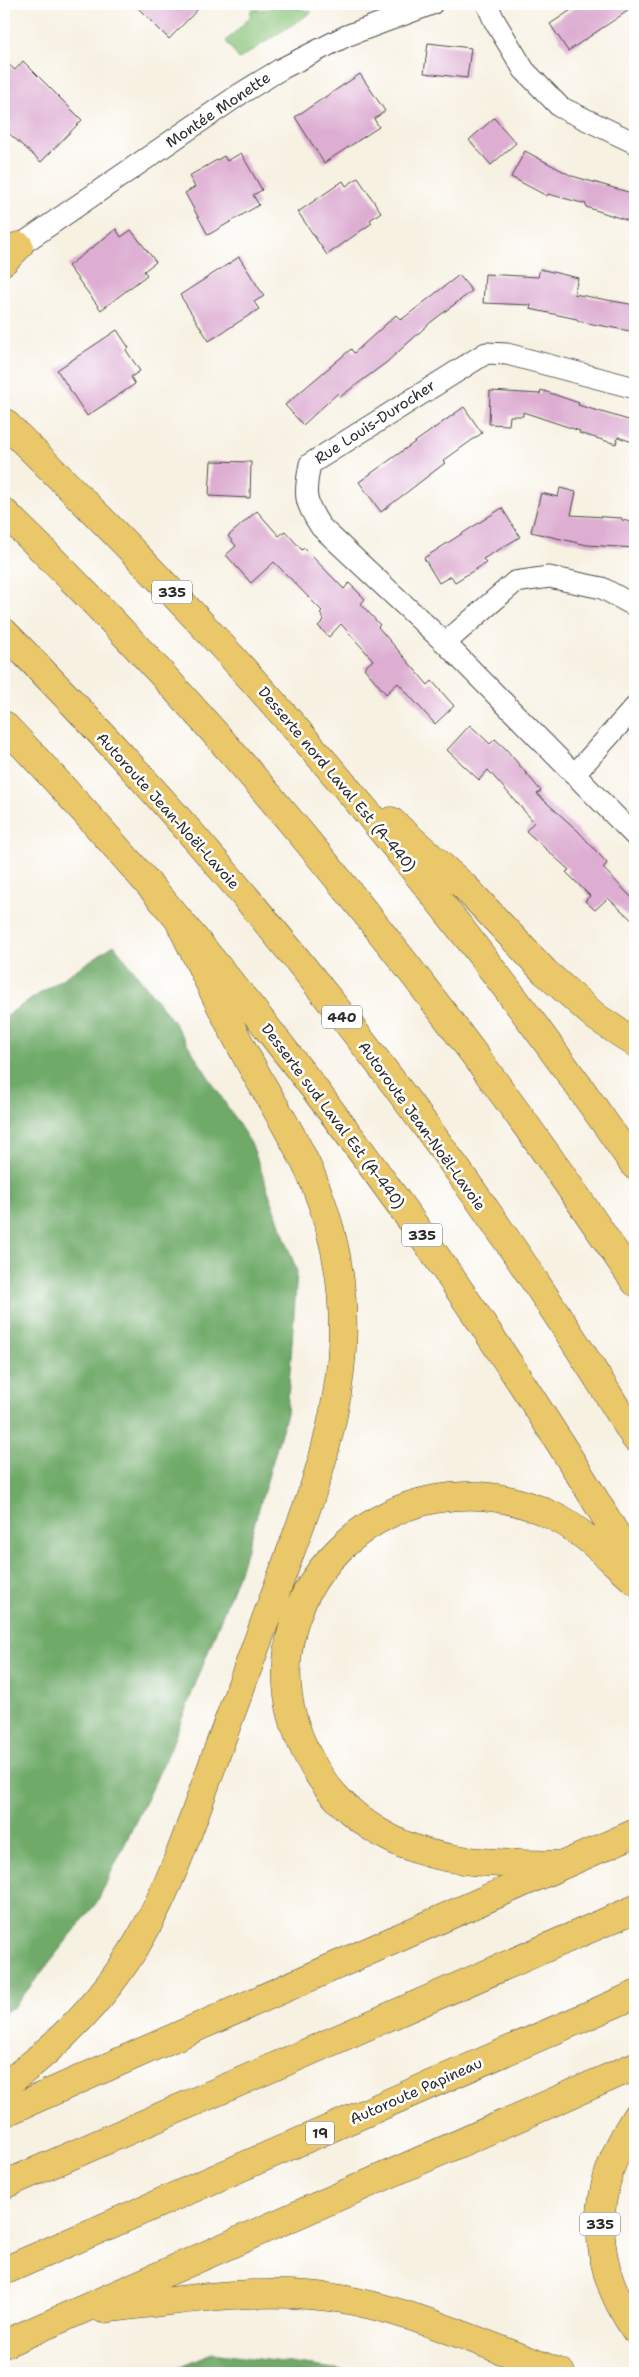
<svg xmlns="http://www.w3.org/2000/svg" width="639" height="2377" font-family="'Shantell Sans',sans-serif">
	<style>
		.green { fill: #8ac479; stroke: #5a7852 }
		.forest { fill: #6faa69; stroke: #4d6a4a }
		.building { fill: #ddadd2 }
		.lines { fill: none; stroke-linecap: round; stroke-linejoin: round }
		.street-casing { stroke: #4a4946; stroke-width: 23 }
		.highway-casing { stroke: #4a4946; stroke-width: 29 }
		.street { stroke: #fff; stroke-width: 21 }
		.highway { stroke: #eac769; stroke-width: 28 }
		.labels { text-anchor: middle; dominant-baseline: central; stroke-width: 5; stroke-linejoin: round; paint-order: stroke }
		.shield { fill: #fff; stroke: #6b6b6b; stroke-width: 1 }
		.shield-label { font-size: 14px; font-weight: bold; fill: #2b2b2b }
		.street-label { font-size: 15px; fill: #2b2b2b; stroke: #fff }
	</style>
	<rect width="100%" height="100%" fill="#fff"/>
	<filter id="ink" filterUnits="userSpaceOnUse"><feTurbulence type="fractalNoise" baseFrequency=".02" numOctaves="2"/><feDisplacementMap in="SourceGraphic" scale="10" xChannelSelector="R" yChannelSelector="G"/><feConvolveMatrix kernelMatrix="1 2 1 2 8 2 1 2 1" color-interpolation-filters="sRGB"/></filter>
	<filter id="wash" filterUnits="userSpaceOnUse"><feTurbulence type="fractalNoise" baseFrequency=".0096" numOctaves="4" result="noise"/><feDisplacementMap in="SourceGraphic" scale="20" xChannelSelector="R" yChannelSelector="G"/><feGaussianBlur stdDeviation="1.12" result="paint"/><feColorMatrix in="noise" values="0 0 0 0 0 0 0 0 0 0 0 0 0 0 0 0 0 1.4 0 .05"/><feComposite in="paint" operator="in"/></filter>
	<g filter="url(#wash)">
		<rect width="100%" height="100%" fill="#f7f1e2"/>
		<path class="green" d="M 272,4 L 293,4 L 293,7 L 312,12 L 239,59 L 226,41 L 250,17 L 251,10 L 270,9 Z"/>
		<path class="forest" d="M 114,945 L 172,1020 L 252,1145 L 297,1272 L 287,1413 L 243,1562 L 169,1752 L 97,1902 L 14,2007 L 4,2012 L 4,1017 Z
			M 212,2353 L 366,2373 L 163,2373 Z"/>
		<g id="blocks">
			<path class="building" d="M 134,4 L 203,4 L 169,39 Z
				M 580,4 L 635,4 L 635,6 L 568,51 L 550,24 Z
				M 428,43 L 471,48 L 467,78 L 424,73 Z
				M 4,60 L 15,70 L 23,61 L 82,120 L 41,162 L 4,129 Z
				M 360,74 L 385,111 L 374,119 L 379,127 L 324,163 L 295,117 Z
				M 494,118 L 516,143 L 491,165 L 469,140 Z
				M 525,151 L 572,176 L 635,194 L 635,223 L 586,207 L 586,204 L 548,194 L 547,196 L 511,177 Z
				M 241,153 L 262,190 L 253,195 L 259,205 L 208,235 L 185,193 L 195,187 L 189,176 L 224,156 L 227,161 Z
				M 358,178 L 381,212 L 370,220 L 372,223 L 327,255 L 298,212 L 343,181 L 346,186 Z
				M 116,229 L 121,237 L 131,230 L 156,262 L 144,271 L 147,275 L 101,310 L 68,266 Z
				M 239,257 L 264,296 L 254,302 L 259,309 L 209,341 L 180,295 Z
				M 540,269 L 578,278 L 574,294 L 635,305 L 635,332 L 577,321 L 577,319 L 530,309 L 531,305 L 483,303 L 485,274 L 538,277 Z
				M 459,275 L 472,291 L 431,322 L 387,362 L 340,397 L 338,393 L 303,425 L 285,405 L 351,349 L 354,353 L 396,315 L 401,320 Z
				M 117,330 L 129,348 L 126,350 L 140,371 L 131,377 L 135,384 L 87,416 L 57,370 Z
				M 541,390 L 579,403 L 578,405 L 635,422 L 635,443 L 618,437 L 616,444 L 579,433 L 580,431 L 523,412 L 523,416 L 510,416 L 509,425 L 489,424 L 490,391 L 540,394 Z
				M 464,407 L 482,433 L 443,461 L 445,463 L 381,512 L 359,482 Z
				M 211,461 L 251,462 L 250,498 L 209,496 Z
				M 560,488 L 576,492 L 571,515 L 622,518 L 622,520 L 635,523 L 635,548 L 587,545 L 531,532 L 541,493 L 558,497 Z
				M 502,508 L 520,537 L 483,559 L 486,563 L 455,582 L 451,576 L 439,583 L 424,558 Z
				M 257,511 L 279,536 L 285,531 L 302,550 L 304,548 L 344,589 L 349,583 L 365,599 L 361,604 L 380,625 L 378,627 L 428,685 L 432,681 L 454,706 L 435,724 L 398,683 L 386,694 L 364,668 L 373,660 L 341,624 L 329,637 L 318,626 L 324,620 L 320,613 L 322,611 L 274,562 L 251,583 L 226,555 L 236,546 L 228,536 Z
				M 470,725 L 490,744 L 495,739 L 506,749 L 541,791 L 537,794 L 578,831 L 607,863 L 603,868 L 635,901 L 635,923 L 608,898 L 595,910 L 585,901 L 590,896 L 566,872 L 569,870 L 526,831 L 534,822 L 488,770 L 479,780 L 447,750 Z"/>
		</g>
	</g>
	<g filter="url(#ink)">
		<use href="#blocks" fill-opacity="0" stroke="#4a4946" stroke-width="1"/>
		<g class="lines">
			<g class="street-casing">
				<path id="street" d="M 487,4 L 494,20 L 524,70 L 560,107 L 635,143
					M 19,246 L 240,94 L 281,69 L 346,36 L 432,4
					M 635,388 L 507,354 L 486,353 L 310,464 C 304,494 304,502 321,527 L 445,643 L 635,836
					M 445,643 L 515,582 L 549,577 L 602,588 L 635,606
					M 574,775 L 635,707"/>
			</g>
			<g class="highway-casing">
				<path id="highway" d="M 4,261 L 19,246
					M 4,422 C 74,491 143,560 210,633 C 364,800 506,979 635,1166
					M 4,512 C 243,743 450,1007 635,1282
					M 4,632 C 243,874 458,1147 635,1438
					M 4,725 C 247,979 456,1264 635,1566
					M 391,821 L 465,887 L 545,972 L 596,1017 L 635,1043
					M 563,1865 C 508,1863 453,1866 402,1844 C 362,1826 329,1797 309,1758 C 225,1600 394,1440 551,1515 C 583,1530 609,1558 635,1581
					M 4,2086 C 59,2045 107,1997 141,1937 C 176,1876 197,1806 221,1741 C 251,1659 281,1578 311,1496 C 347,1389 358,1289 314,1182 C 298,1143 275,1108 255,1072 C 228,1024 205,973 180,923
					M 4,2113 L 635,1833
					M 635,2118 C 590,2189 588,2260 635,2330
					M 4,2185 L 635,1909
					M 4,2271 L 635,1995
					M 103,2309 C 183,2300 262,2286 342,2299 C 413,2311 493,2348 561,2373
					M 4,2344 L 635,2066"/>
			</g>
			<use href="#street" class="street"/>
			<use href="#highway" class="highway"/>
		</g>
	</g>
	<g class="labels">
		<g class="shield">
			<rect x="152" y="580.5" width="40" height="23" rx="4"/>
			<rect x="322" y="1005.5" width="40" height="23" rx="4"/>
			<rect x="402" y="1223.5" width="40" height="23" rx="4"/>
			<rect x="306" y="2121.5" width="28" height="23" rx="4"/>
			<rect x="580" y="2212.5" width="40" height="23" rx="4"/>
		</g>
		<g class="shield-label">
			<text x="172" y="592">335</text>
			<text x="342" y="1017">440</text>
			<text x="422" y="1235">335</text>
			<text x="320" y="2133">19</text>
			<text x="600" y="2224">335</text>
		</g>
		<g class="street-label">
			<text transform="translate(218 110) rotate(-34)">Montée Monette</text>
			<text transform="translate(375 422) rotate(-33)">Rue Louis-Durocher</text>
			<text transform="translate(337 779) rotate(50)">Desserte nord Laval Est (A-440)</text>
			<text transform="translate(168 811) rotate(48)">Autoroute Jean-Noël-Lavoie</text>
			<text transform="translate(333 1116) rotate(53)">Desserte sud Laval Est (A-440)</text>
			<text transform="translate(422 1126) rotate(54)">Autoroute Jean-Noël-Lavoie</text>
			<text transform="translate(416 2091) rotate(-24)">Autoroute Papineau</text>
		</g>
	</g>
	<rect width="639" height="2377" fill="none" stroke="#fff" stroke-width="20"/>
</svg>
